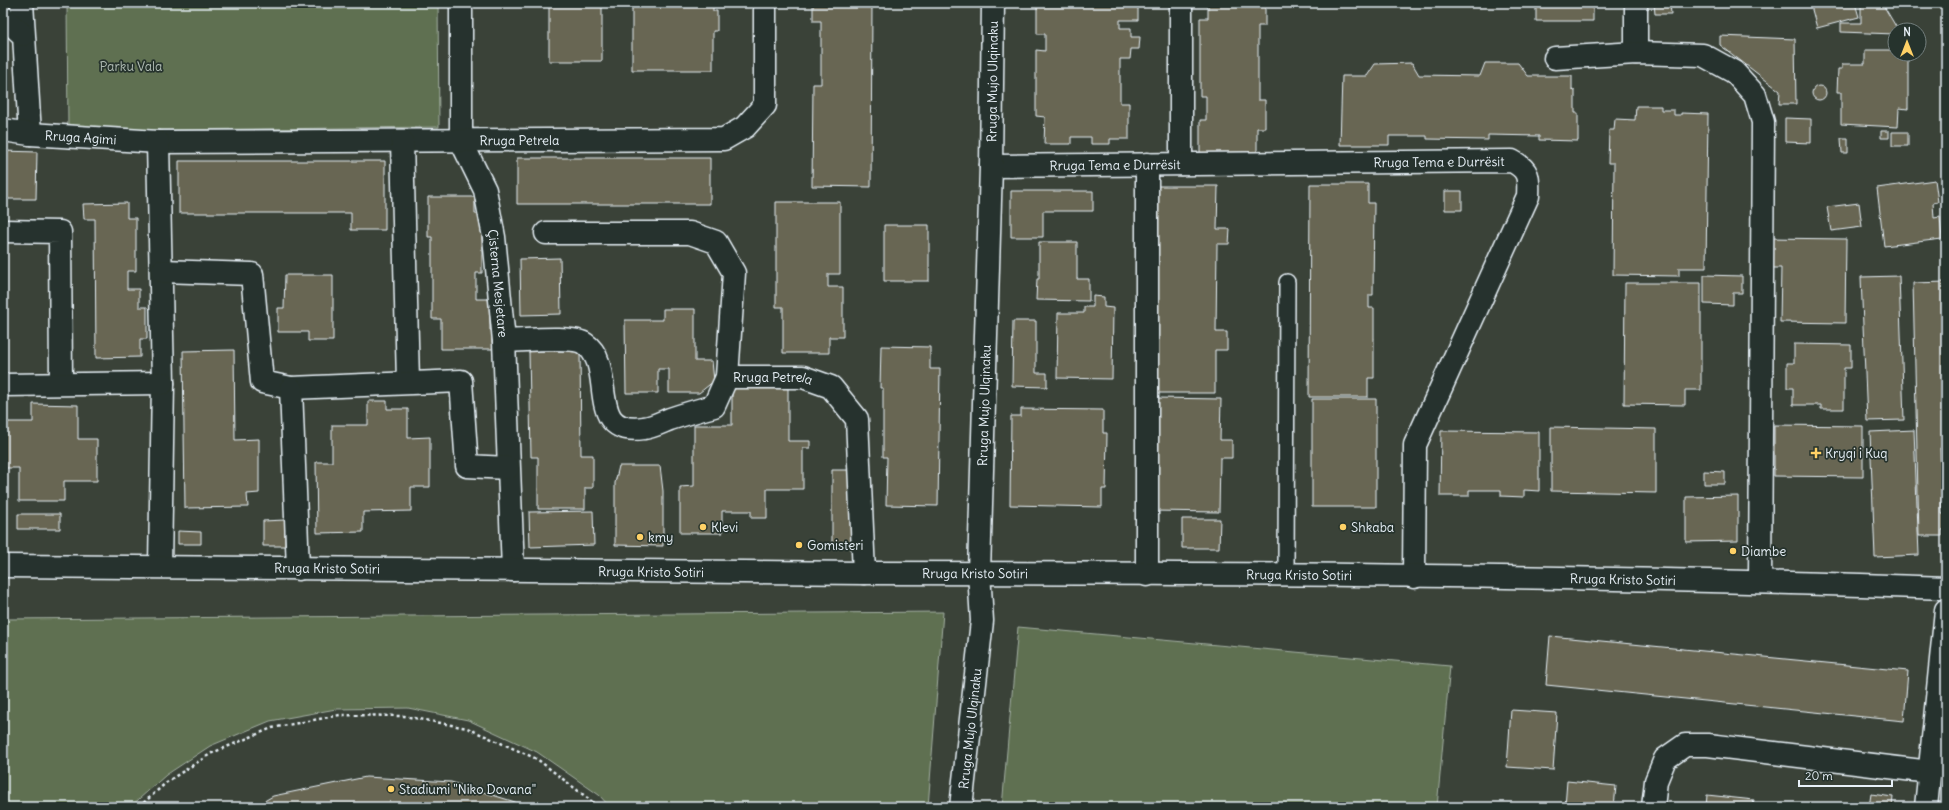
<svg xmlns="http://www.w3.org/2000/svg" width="1949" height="810" font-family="Delius,sans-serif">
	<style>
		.green { fill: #5f7051; stroke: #a4b0a4 }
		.building { fill: #686652; stroke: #e8f1f8 }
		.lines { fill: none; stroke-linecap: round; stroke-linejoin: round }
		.service-casing { stroke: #e8f1f8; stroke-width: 18 }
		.minor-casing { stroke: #e8f1f8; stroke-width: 25 }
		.tertiary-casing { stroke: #e8f1f8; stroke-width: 25 }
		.path { stroke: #e8f1f8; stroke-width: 2.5; stroke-dasharray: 3 3; stroke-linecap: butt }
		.service { stroke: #26332d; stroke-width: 15 }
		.minor { stroke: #26332d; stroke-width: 22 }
		.tertiary { stroke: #26332d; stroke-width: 22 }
		.poi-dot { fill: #ffd166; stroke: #26332d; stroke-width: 1.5 }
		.labels { text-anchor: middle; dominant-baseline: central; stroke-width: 3.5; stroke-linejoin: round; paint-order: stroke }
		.park-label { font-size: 13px; fill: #b1bdb5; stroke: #26332d }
		.street-label { font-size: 13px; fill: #e8f1f8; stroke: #26332d }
		.poi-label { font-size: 13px; fill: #e8f1f8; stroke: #26332d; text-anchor: start }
	</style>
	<rect width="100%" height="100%" fill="#3a4238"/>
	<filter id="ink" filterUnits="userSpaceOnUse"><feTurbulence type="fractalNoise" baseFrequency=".025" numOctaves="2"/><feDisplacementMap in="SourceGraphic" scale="8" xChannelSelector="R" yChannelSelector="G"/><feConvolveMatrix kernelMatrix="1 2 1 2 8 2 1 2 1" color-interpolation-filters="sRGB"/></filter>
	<g filter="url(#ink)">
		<path class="green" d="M 67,3 L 438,3 L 439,127 L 68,131 Z
			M 943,612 L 928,807 L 610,807 L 599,795 L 537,752 L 468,720 L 408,708 L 336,709 L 270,721 L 210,746 L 166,775 L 130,807 L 3,807 L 3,619 Z
			M 1018,627 L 1450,666 L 1437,807 L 1002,807 Z"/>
		<path class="building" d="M 632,3 L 713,3 L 713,11 L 717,11 L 717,31 L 713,31 L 713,70 L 632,70 Z
			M 813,3 L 872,3 L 871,187 L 812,186 L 813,84 L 821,84 L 821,21 L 813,21 Z
			M 1037,3 L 1138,3 L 1138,20 L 1120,20 L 1120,28 L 1131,28 L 1131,37 L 1140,37 L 1139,49 L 1131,49 L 1130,59 L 1120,59 L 1120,103 L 1129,103 L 1129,139 L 1110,139 L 1110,144 L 1091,144 L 1091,137 L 1071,137 L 1071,144 L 1044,144 L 1045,117 L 1036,116 L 1036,50 L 1045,51 L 1045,34 L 1037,34 Z
			M 1208,3 L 1265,3 L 1265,26 L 1258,26 L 1258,100 L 1265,100 L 1265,128 L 1257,128 L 1257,159 L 1200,160 L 1200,120 L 1206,120 L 1206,96 L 1200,96 L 1200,18 L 1208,18 Z
			M 1536,3 L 1593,3 L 1593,21 L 1536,21 Z
			M 1654,3 L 1670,3 L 1671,14 L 1655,14 Z
			M 1823,3 L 1855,3 L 1859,17 L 1817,28 L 1811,6 Z
			M 1861,3 L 1882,3 L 1898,30 L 1895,30 L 1895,34 L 1841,32 L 1841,23 L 1861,23 Z
			M 549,5 L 602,5 L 602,61 L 549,61 Z
			M 1720,36 L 1795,39 L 1796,104 L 1779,104 L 1780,91 L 1720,45 Z
			M 1865,50 L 1895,50 L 1895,54 L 1908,54 L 1908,109 L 1899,108 L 1898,127 L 1841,124 L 1841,92 L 1837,92 L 1838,69 L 1842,69 L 1842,64 L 1865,64 Z
			M 1412,63 L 1419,75 L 1480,76 L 1485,63 L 1518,63 L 1528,76 L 1572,76 L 1572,90 L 1575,91 L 1575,113 L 1578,113 L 1578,141 L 1539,140 L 1539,136 L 1488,135 L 1488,140 L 1427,139 L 1427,136 L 1389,136 L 1389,145 L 1340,145 L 1342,76 L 1367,76 L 1375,64 Z
			M1812 93a7 7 0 1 1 14 0a7 7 0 1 1-14 0Z
			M 1636,106 L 1661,106 L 1661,110 L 1674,110 L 1674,115 L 1681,115 L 1681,113 L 1708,114 L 1706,268 L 1679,268 L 1679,276 L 1613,275 L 1614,163 L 1608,163 L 1609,130 L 1614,130 L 1615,119 L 1635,120 Z
			M 1785,118 L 1811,119 L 1811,143 L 1785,142 Z
			M 1881,131 L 1889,131 L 1889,138 L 1881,138 Z
			M 1892,132 L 1908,132 L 1908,146 L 1892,146 Z
			M 1841,138 L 1848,138 L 1848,153 L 1842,153 Z
			M 3,151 L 37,152 L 36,199 L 3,199 Z
			M 517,158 L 710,158 L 710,204 L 517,204 Z
			M 179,161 L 385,161 L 385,230 L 351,230 L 351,213 L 179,213 Z
			M 1935,180 L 1938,202 L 1933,203 L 1934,218 L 1940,217 L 1942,239 L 1884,246 L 1877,188 Z
			M 1310,184 L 1368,184 L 1368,203 L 1374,203 L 1373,295 L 1369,295 L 1369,308 L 1374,308 L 1374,378 L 1368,378 L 1368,397 L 1309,397 Z
			M 1156,186 L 1218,186 L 1217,229 L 1230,229 L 1229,244 L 1217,244 L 1216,332 L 1227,332 L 1227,350 L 1215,350 L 1215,393 L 1153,393 Z
			M 1011,191 L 1093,191 L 1093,211 L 1043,211 L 1043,237 L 1011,237 Z
			M 1445,191 L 1462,191 L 1462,210 L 1445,210 Z
			M 428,197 L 475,197 L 475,214 L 482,214 L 482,273 L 476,273 L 476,299 L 490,299 L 490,330 L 500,330 L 500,349 L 441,349 L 441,319 L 432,319 L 432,237 L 428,237 Z
			M 776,202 L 840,202 L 840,274 L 828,274 L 828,287 L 843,287 L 843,337 L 829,337 L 829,353 L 783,353 L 783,307 L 776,307 Z
			M 127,203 L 127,218 L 136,218 L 136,271 L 127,271 L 127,289 L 139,289 L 139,307 L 147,307 L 147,339 L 140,339 L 140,357 L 96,358 L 95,219 L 84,219 L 83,204 Z
			M 1859,203 L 1862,227 L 1831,231 L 1827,207 Z
			M 884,225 L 929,225 L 929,281 L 884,281 Z
			M 1767,238 L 1846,239 L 1845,323 L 1780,322 L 1781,268 L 1766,268 Z
			M 1039,242 L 1077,242 L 1077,279 L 1089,279 L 1089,301 L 1036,300 L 1037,279 L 1039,279 Z
			M 560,258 L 561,314 L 521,315 L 520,259 Z
			M 285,275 L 333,275 L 333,341 L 308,341 L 308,332 L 278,332 L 278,308 L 284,308 Z
			M 1704,275 L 1742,276 L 1742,293 L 1733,293 L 1733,305 L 1704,304 Z
			M 1899,276 L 1904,420 L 1867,421 L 1861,277 Z
			M 1946,282 L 1946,448 L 1940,448 L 1942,514 L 1946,514 L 1946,529 L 1942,530 L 1942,536 L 1919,536 L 1913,283 Z
			M 1625,283 L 1701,283 L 1701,390 L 1685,390 L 1685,405 L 1624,404 Z
			M 1093,296 L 1104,297 L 1104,307 L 1113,308 L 1112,379 L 1057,378 L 1058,313 L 1084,313 L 1084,307 L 1093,307 Z
			M 663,309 L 695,309 L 695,361 L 712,361 L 714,381 L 699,393 L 669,393 L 669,369 L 658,369 L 658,393 L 626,393 L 625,320 L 663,320 Z
			M 1013,321 L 1036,321 L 1036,373 L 1047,373 L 1047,387 L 1012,386 Z
			M 1794,344 L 1851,345 L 1851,368 L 1844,368 L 1844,409 L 1821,409 L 1821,405 L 1793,405 L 1793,388 L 1787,388 L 1787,363 L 1794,363 Z
			M 881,346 L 930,347 L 930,369 L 940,369 L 938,506 L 886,505 L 887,457 L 883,457 L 883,388 L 880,388 Z
			M 234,350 L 235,440 L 259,439 L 259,493 L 247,494 L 248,507 L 185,508 L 183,351 Z
			M 529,351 L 580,351 L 581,455 L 593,455 L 593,488 L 585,488 L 585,509 L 538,509 L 538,457 L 531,457 Z
			M 732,386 L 788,386 L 788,441 L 810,441 L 810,448 L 803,448 L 803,489 L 767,489 L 767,518 L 751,518 L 751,511 L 722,511 L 722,533 L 680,533 L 680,487 L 694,486 L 694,425 L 732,425 Z
			M 1156,398 L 1221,399 L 1220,440 L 1232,440 L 1232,458 L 1220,458 L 1219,512 L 1154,511 Z
			M 1312,399 L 1376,399 L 1376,507 L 1312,507 Z
			M 368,401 L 387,401 L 387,409 L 408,409 L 408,438 L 430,437 L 430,487 L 411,487 L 411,511 L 363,512 L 363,532 L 317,533 L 316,462 L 332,462 L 332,425 L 368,425 Z
			M 33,404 L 78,405 L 78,439 L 97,439 L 97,481 L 64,481 L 64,501 L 19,501 L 19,468 L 3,468 L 3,422 L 33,422 Z
			M 1021,409 L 1103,410 L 1103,433 L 1107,433 L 1106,489 L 1102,489 L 1102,507 L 1010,505 L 1011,416 L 1021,416 Z
			M 1774,425 L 1863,426 L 1863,477 L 1774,476 Z
			M 1551,427 L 1656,429 L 1656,493 L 1551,491 Z
			M 1914,430 L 1919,555 L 1875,557 L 1870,432 Z
			M 1441,431 L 1539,432 L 1539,491 L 1524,490 L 1524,497 L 1501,496 L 1501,490 L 1469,490 L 1469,496 L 1440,496 Z
			M 619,466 L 660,466 L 663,491 L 663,546 L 615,545 L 615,483 Z
			M 832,470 L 856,470 L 856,547 L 832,547 Z
			M 1704,471 L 1725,472 L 1725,484 L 1704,484 Z
			M 1738,496 L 1738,541 L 1686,542 L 1686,497 Z
			M 593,511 L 594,545 L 530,547 L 529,512 Z
			M 18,514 L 60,514 L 60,529 L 18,529 Z
			M 1182,519 L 1220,519 L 1219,548 L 1182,548 Z
			M 285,520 L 285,546 L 263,546 L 263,521 Z
			M 178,531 L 201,532 L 201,544 L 178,544 Z
			M 1550,636 L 1908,671 L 1904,721 L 1546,685 Z
			M 1511,710 L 1557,713 L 1553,770 L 1507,767 Z
			M 366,777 L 451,782 L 531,807 L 254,807 L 273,796 Z
			M 1567,781 L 1616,786 L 1614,807 L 1565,807 Z
			M 1871,794 L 1893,797 L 1892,807 L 1869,807 Z
			M 1707,795 L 1754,800 L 1753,807 L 1706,807 Z"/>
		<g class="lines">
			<g class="service-casing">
				<path id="service" d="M 1286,576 L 1287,282"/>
			</g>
			<g class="minor-casing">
				<g id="minor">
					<path d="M 22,3 L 30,134"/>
					<path id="s1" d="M 461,3 L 461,141 L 485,190 L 494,237 L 504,341 L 513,570"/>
					<path d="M 1636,3 L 1636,53"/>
					<path d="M 3,17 L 23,35"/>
					<path d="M 1555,58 L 1636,53 L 1703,55 L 1734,72 L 1755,95 L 1763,122 L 1760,581"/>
					<path id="s2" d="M 3,130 L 30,134 L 158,142 L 724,139 L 745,127 L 765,105 L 765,3"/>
					<path d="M 402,141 L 408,382"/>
					<path d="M 158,142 L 163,383 L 160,566"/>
					<path d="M 1147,164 L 1147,575"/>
					<path d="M 1181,164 L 1181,3"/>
					<path id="s3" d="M 991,166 L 1512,161 C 1529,170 1529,177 1528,196 L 1415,445 L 1414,577"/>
					<path d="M 3,231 L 60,232 L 61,383"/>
					<path d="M 162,271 L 252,274 L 262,382 L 291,388 L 461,381 L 467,466 L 508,468"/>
					<path d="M 504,341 C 521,341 573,335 585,344 C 618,366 583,437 644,428 C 653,427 662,422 670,419 C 685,414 699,410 714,406 L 727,377 L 734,273 L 716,242 L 690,233 L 546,233"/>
					<path id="s4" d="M 727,377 L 803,377 L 831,387 L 857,419 L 864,573"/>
					<path d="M 3,385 L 163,383"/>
					<path d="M 291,388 L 298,569"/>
					<path d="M 1653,807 L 1656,781 L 1665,759 L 1685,745 L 1708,745 L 1930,772"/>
				</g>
			</g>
			<g class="tertiary-casing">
				<g id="tertiary">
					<path id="s5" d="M 3,566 C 289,566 576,572 862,573 C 1223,573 1585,575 1946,588"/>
					<path id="s6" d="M 961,807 L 982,621 L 979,572 L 991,166 L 993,3"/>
					<path d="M 1926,807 L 1946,610"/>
				</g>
			</g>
			<path class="path" d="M 139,807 L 168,781 L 212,753 L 272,728 L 340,715 L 404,716 L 467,728 L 537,759 L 599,807"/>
			<use href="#service" class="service"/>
			<use href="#minor" class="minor"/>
			<use href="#tertiary" class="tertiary"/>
		</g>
	</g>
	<g class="poi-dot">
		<path d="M1814 447h4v4h4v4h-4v4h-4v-4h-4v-4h4z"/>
		<circle cx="703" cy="527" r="4"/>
		<circle cx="1343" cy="527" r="4"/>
		<circle cx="640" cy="537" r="4"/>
		<circle cx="799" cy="545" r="4"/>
		<circle cx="1733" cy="551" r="4"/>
		<circle cx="391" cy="789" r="4"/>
	</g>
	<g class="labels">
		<g class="park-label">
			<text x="131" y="66">Parku Vala</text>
		</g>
		<g class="street-label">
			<text stroke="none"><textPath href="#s6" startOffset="727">Rruga Mujo Ulqinaku</textPath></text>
			<text stroke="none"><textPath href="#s2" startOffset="78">Rruga Agimi</textPath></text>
			<text stroke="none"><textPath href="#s2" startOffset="517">Rruga Petrela</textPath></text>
			<text stroke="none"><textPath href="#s3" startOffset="448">Rruga Tema e Durrësit</textPath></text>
			<text stroke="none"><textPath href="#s3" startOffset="124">Rruga Tema e Durrësit</textPath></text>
			<text stroke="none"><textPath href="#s1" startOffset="287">Çisterna Mesjetare</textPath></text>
			<text stroke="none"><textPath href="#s4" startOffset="46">Rruga Petrela</textPath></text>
			<text stroke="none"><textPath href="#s6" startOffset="403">Rruga Mujo Ulqinaku</textPath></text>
			<text stroke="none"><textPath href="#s5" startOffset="324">Rruga Kristo Sotiri</textPath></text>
			<text stroke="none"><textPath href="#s5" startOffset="648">Rruga Kristo Sotiri</textPath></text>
			<text stroke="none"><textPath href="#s5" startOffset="972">Rruga Kristo Sotiri</textPath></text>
			<text stroke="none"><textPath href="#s5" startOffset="1296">Rruga Kristo Sotiri</textPath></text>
			<text stroke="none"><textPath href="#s5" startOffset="1620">Rruga Kristo Sotiri</textPath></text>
			<text stroke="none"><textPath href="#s6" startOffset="79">Rruga Mujo Ulqinaku</textPath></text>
		</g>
		<g class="poi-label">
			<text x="1825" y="453">Kryqi i Kuq</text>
			<text x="711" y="527">Klevi</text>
			<text x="1351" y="527">Shkaba</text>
			<text x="648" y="537">kmy</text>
			<text x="807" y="545">Gomisteri</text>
			<text x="1741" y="551">Diambe</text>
			<text x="399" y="789">Stadiumi "Niko Dovana"</text>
		</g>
	</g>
	<rect width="1949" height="810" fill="none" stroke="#26332d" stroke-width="16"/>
	<rect x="8" y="8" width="1933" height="794" fill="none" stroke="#e8f1f8" stroke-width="1.5" filter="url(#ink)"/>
	<g transform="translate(1907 42)"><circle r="19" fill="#26332d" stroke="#747f7e"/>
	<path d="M0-3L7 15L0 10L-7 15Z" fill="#ffd166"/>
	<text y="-6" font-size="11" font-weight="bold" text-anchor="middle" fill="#e8f1f8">N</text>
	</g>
	<path d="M1799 780v6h93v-6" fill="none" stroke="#e8f1f8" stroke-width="2"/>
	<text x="1805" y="780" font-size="12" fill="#e8f1f8" stroke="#26332d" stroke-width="3" paint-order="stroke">20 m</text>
</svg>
